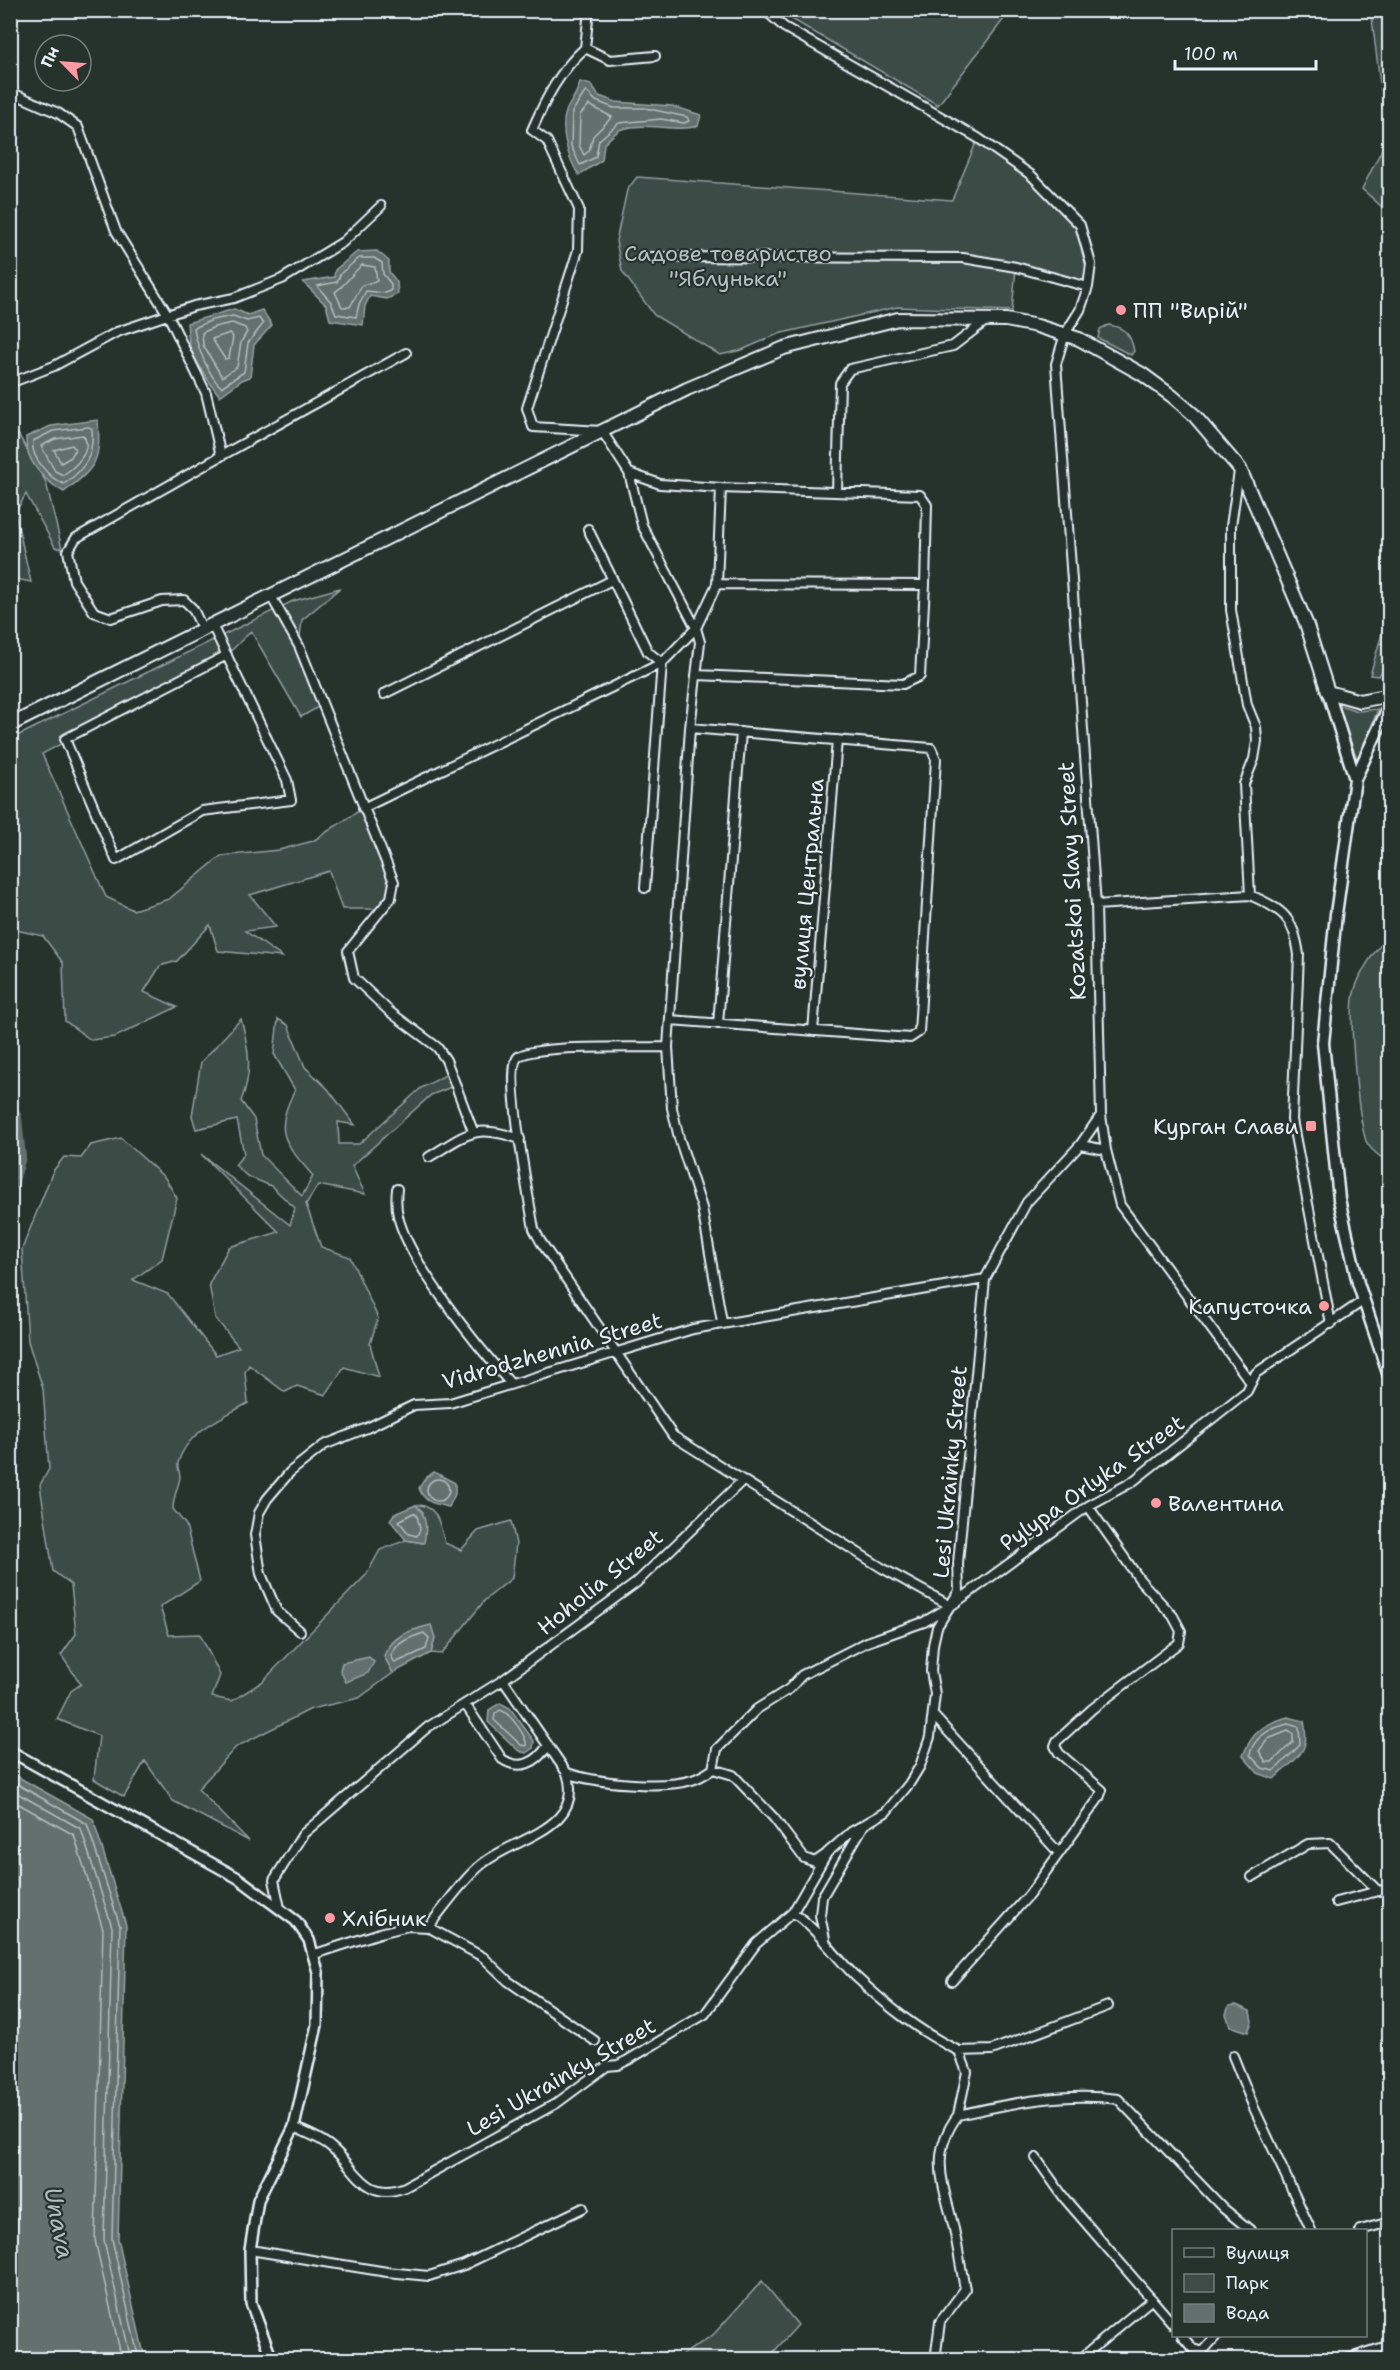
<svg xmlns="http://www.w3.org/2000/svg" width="1400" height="2370" font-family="'Shantell Sans',sans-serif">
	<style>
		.green { fill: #3e4b47; stroke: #939ea0; stroke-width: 1.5 }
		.water { fill: #636f6d; stroke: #98a3a5; stroke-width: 1.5 }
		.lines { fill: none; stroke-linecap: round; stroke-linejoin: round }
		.shore { stroke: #b3bdc0; stroke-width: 1.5 }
		.river { stroke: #636f6d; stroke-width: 16 }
		.minor-casing { stroke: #e8f1f8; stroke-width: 12 }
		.tertiary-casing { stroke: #e8f1f8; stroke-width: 14 }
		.secondary-casing { stroke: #e8f1f8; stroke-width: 15 }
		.primary-casing { stroke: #e8f1f8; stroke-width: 16 }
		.minor { stroke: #26332d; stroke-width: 8 }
		.tertiary { stroke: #26332d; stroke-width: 9 }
		.secondary { stroke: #26332d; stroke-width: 10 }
		.primary { stroke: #26332d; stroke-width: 12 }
		.poi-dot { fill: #ff9aa2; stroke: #26332d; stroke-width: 2 }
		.labels { text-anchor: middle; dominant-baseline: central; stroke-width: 4.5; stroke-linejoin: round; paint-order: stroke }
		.park-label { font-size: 22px; fill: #b5bfc3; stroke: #26332d }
		.poi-label { font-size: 22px; fill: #e8f1f8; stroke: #26332d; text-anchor: start }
		.street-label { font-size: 22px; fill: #e8f1f8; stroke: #26332d }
		.water-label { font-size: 24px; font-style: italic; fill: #b3bdc0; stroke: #26332d }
	</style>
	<rect width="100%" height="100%" fill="#26332d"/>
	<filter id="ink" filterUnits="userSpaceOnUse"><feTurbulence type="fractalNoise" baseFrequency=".0167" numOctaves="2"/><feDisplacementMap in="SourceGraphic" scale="12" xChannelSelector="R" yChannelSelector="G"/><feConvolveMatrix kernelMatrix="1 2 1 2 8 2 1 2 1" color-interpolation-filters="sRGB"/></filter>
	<g filter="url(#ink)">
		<path class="green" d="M 778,11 L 1010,11 L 938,105 Z
			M 1371,11 L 1389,11 L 1389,213 L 1362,189 L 1387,139 Z
			M 978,138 C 1003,155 1085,217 1091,245 C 1093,259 1090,273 1088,287 L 1016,268 L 1012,311 L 897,307 L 778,334 L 742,350 L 720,355 L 654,315 L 622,271 L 616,241 L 627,190 L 637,177 L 952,200 Z
			M 1108,325 C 1125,327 1131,335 1134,351 L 1131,355 L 1098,338 L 1100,329 Z
			M 18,434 L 46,482 L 62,549 L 55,547 L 26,494 L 15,513 L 31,582 L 11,578 L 11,436 Z
			M 340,588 L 302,620 L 299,646 L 322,705 L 301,717 L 251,631 L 227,655 L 42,754 L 106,897 L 133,910 L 169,899 L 221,856 L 279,850 L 313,841 L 363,808 L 394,882 L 391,898 L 380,909 L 342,909 L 329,871 L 250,895 L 276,927 L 245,931 L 282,957 L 218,951 L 210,925 L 177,961 L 160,966 L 144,992 L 177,1007 L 115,1037 L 91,1040 L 65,1021 L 63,963 L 43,936 L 11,929 L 11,739 L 293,601 Z
			M 1389,609 L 1389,660 L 1379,676 L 1370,675 Z
			M 1336,704 L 1358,711 L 1378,709 L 1358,761 Z
			M 1389,936 L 1389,1161 C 1382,1160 1369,1148 1366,1141 C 1358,1116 1347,1013 1355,989 C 1362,968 1374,951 1389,936 Z
			M 241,1019 C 249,1049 253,1072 241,1101 L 254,1119 L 261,1155 L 302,1196 L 313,1176 C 285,1143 272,1132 295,1090 L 274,1054 L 278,1019 L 288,1025 L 305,1067 L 328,1089 L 355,1125 L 338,1122 L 339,1144 L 359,1144 L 421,1088 L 451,1072 L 456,1085 L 431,1095 L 352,1166 L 365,1194 L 318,1185 L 306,1204 L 321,1247 L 350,1257 L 378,1318 L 370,1344 L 379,1377 L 344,1367 L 326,1395 L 297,1386 L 285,1392 L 249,1365 L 245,1372 L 248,1403 C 222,1418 187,1431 178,1463 C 177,1468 180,1472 180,1477 C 179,1486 173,1496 173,1509 L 186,1525 L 200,1581 L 160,1607 L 169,1635 L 200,1634 L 220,1675 L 212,1697 L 232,1701 L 262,1682 L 366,1575 L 380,1550 L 406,1540 L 423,1543 L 423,1512 L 416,1505 C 438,1504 440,1526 445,1543 L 461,1550 L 478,1531 L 511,1521 L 516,1544 L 512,1578 L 485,1600 L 442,1654 L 431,1653 L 435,1638 L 384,1656 L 393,1673 L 359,1698 L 311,1709 L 236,1747 L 198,1789 L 249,1841 L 173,1801 L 145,1761 L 124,1797 L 94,1779 L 99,1736 L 57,1719 L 71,1691 L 81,1684 L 61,1655 L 76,1634 L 71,1585 L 53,1571 L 40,1485 L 49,1469 L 43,1389 L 28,1341 L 22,1249 L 53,1171 L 64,1157 L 81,1158 L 91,1145 L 121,1138 L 165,1178 L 177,1198 L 162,1259 L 133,1280 L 168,1294 L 216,1355 L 239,1347 L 215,1318 L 209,1284 L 229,1247 L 279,1232 L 201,1154 L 290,1225 L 295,1208 L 271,1186 L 247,1176 L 235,1165 L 244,1154 L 237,1120 L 196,1129 L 192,1116 L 201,1062 Z
			M 762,2281 L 798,2325 L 769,2357 L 771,2359 L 676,2359 L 713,2335 Z"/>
		<path class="water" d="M 580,82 L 591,85 L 599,96 L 616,102 L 672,106 L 701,115 L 698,126 C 674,133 648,121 622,129 C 616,131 609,139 604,144 L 602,160 L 579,175 C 568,159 558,126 568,107 C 573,98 577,94 580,82 Z
			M 377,251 L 389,261 L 389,272 L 397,282 L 398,294 L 387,299 L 370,296 L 365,306 L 363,325 L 330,320 L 326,305 L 303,282 L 334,277 L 335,270 L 357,252 Z
			M 234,309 L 248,315 L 262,310 L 272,325 L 254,345 L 250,377 L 242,380 L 220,396 C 213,388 192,357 190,347 C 188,340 188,331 187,323 Z
			M 98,420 C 101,462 96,467 64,492 C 44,481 25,461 26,437 L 51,426 Z
			M 434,1472 L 455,1483 L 455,1494 L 449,1507 C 435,1504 424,1503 419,1488 L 426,1477 Z
			M 416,1505 C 427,1516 427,1528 424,1543 L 406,1540 L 390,1520 L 394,1514 Z
			M 431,1625 L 435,1638 L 431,1653 L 393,1673 L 384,1656 C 392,1635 411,1630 431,1625 Z
			M 369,1657 L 374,1662 L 368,1673 L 346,1682 L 340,1670 L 342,1663 Z
			M 500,1703 L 510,1708 L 534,1741 L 533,1748 L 526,1753 L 519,1751 L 488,1722 L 489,1710 Z
			M 1288,1717 L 1304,1721 C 1311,1754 1296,1758 1274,1779 L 1258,1773 L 1243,1756 C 1251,1733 1265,1723 1288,1717 Z
			M 11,1773 L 93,1819 L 126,1925 L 118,2239 L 145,2359 L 11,2359 Z
			M 1236,2005 L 1250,2011 L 1252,2022 L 1248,2032 L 1230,2026 L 1226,2014 L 1229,2006 Z"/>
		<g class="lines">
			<path class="shore" d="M 586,91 L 596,101 L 614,108 L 645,108 L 687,117 L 689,121 L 684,123 L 661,119 L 619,123 L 599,140 L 596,157 L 580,165 L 571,146 L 572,112 Z
				M 589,105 L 612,117 L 593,136 L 589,151 L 584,155 L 579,145 L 580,115 Z
				M 359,258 L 374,258 L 382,263 L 383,274 L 391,284 L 391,290 L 386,293 L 366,291 L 359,304 L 356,317 L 336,314 L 331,302 L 317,286 L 337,282 L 341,273 Z
				M 362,265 L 375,267 L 377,281 L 362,285 L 350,307 L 342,307 L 335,292 C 346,285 351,274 362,265 Z
				M 233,316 L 247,321 L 259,318 L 263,324 L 248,343 L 244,372 L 221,387 C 209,376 196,345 194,328 L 212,320 Z
				M 232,323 L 245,328 L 247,332 L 241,342 L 237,367 L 222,377 L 203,345 L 202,333 L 214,327 Z
				M 230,333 L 233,337 L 229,358 L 225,359 L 212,339 Z
				M 89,427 L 92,429 C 94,456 85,469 64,484 C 50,479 30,457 33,441 L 53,431 Z
				M 83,435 C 94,450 75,467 63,475 L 55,471 L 41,446 L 55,439 Z
				M 72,445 L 75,449 L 71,457 L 61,463 L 54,450 Z
				M427 1490a11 11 0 1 1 22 0a11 11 0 1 1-22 0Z
				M 413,1513 L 417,1515 L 420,1529 L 417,1536 L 409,1534 L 399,1521 Z
				M 424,1633 L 429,1638 L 426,1649 L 395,1663 L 391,1656 C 396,1642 411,1637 424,1633 Z
				M 500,1710 C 509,1712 528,1737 526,1746 L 521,1745 L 494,1720 L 495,1714 Z
				M 1288,1724 L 1299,1727 L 1300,1745 L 1274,1771 L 1262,1768 L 1250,1755 C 1253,1737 1271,1728 1288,1724 Z
				M 1288,1731 L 1293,1734 L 1293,1742 L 1272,1762 L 1266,1762 L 1259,1751 L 1268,1739 Z
				M 10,1780 L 87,1824 L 120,1926 L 112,2239 L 139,2360
				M 10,1789 L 81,1829 L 112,1927 L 104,2240 L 131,2360
				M 10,1799 L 74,1835 L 103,1929 L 95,2240 L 122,2360"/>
			<path class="river" d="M 10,1113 L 14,1118 L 18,1157 L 10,1184"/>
			<g class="minor-casing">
				<path id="minor" d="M 589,10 L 585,48 C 560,70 545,100 532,130 L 547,141 L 579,209 L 578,250 L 527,408 L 533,427 L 602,431 L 629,473 L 642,525 L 696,628 L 700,642 L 690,728 L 668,1047 L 672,1108 L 679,1138 L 702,1208 L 722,1322
					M 765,10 L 784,27 L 978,138 L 1031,175 L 1080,225 L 1091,264 L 1088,287 L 1080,310 L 1065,334 L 1056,364 L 1096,905 L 1101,1115 L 1106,1150 L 1120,1205 L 1251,1383
					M 585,48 L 610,60 L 655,56
					M 10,92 L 58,113 L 78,127 L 116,231 L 168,315 L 206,393 L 221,456 L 76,538 L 68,551 L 74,581 L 94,612 L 111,618 L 162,601 L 184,600 L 193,609 L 203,630
					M 651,257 L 963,258 L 1016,267 L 1088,287
					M 10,383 L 54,366 L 117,332 L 194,306 L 234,298 L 282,279 L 343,242 L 381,206
					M 221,456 L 406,353
					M 1239,471 L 1231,526 L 1231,610 L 1247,705 L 1256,727 L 1257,741 L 1254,759 L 1244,784 L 1250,895 C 1284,910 1294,918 1299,955 L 1292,1120 L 1331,1324
					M 837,492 L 840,383 L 850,369 L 953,346 L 987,320
					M 588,529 L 648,652 L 662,663 L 645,888
					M 717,584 L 925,585 L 927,505 L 920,495 L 721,488
					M 271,596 L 299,646 L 394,882 L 391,898 L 348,951 L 354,978 L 390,1012 L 437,1047 L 446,1060 L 473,1131
					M 212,625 L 287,780 L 291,800 L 202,811 L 116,860 L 65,739 L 227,655
					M 696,675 L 903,684 L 920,676 L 925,585
					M 384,694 L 612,580
					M 363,808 L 662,663 L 696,628 L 717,584 L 721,488 L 660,484 L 629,473
					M 1096,905 L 1250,895
					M 670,1020 L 910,1038 L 919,1032 L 936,759 L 931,748 L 690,728
					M 718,1024 L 741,732
					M 813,1031 L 837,740
					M 668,1047 C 642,1048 534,1044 518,1057 C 504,1069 530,1205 534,1229 L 541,1242 L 673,1436 L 882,1568 L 951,1606
					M 1080,1145 L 1106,1150
					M 429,1157 C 467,1134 474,1123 520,1139
					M 397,1189 C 396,1198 396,1207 398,1216 C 409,1263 478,1347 511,1384
					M 300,1631 L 277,1611 L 261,1574 L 255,1535 L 259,1513 L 267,1499 L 290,1472 L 324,1445 L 367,1428 L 414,1405 L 450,1403 L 693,1329 L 985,1279
					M 503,1680 L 567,1773
					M 465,1704 L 502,1759 C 520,1771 537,1763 548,1745
					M 933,1715 L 1059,1853
					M 713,1769 L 717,1749 L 757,1709 L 789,1689 L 802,1675 L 867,1642 L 924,1622 L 951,1606 L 1088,1506 L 1132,1482 L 1247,1391 L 1256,1373 L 1363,1301
					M 1252,1877 L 1308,1844 L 1330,1843 L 1378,1891 L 1390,1889
					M 1336,1902 L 1378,1891
					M 280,1908 L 274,1880 L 303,1834 L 428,1727 L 503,1680 L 636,1583 L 742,1481
					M 793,1912 C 818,1930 833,1954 854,1975 C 886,2005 919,2032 959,2051 L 967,2072 L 958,2115
					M 428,1927 C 444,1908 463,1879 482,1864 C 513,1838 586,1829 567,1773 C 595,1783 663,1789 692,1780 C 699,1778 707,1773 713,1769 L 733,1775 L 774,1818 L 804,1858 L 815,1862 L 825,1855
					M 825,1939 L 820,1915 L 822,1897 L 864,1825
					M 315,1954 L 380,1933 L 408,1926 L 428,1927 L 483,1957 L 508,1981 L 595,2041
					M 952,1981 L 1029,1895 L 1099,1798 L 1102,1790 L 1059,1753 L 1055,1746 L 1057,1741 L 1092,1709 L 1179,1643 L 1181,1631 L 1173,1616 L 1140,1580 L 1088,1506
					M 959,2051 L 992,2050 L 1108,2006
					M 1233,2056 L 1254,2108 L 1311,2230
					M 294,2127 C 306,2133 321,2138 331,2147 C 357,2168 365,2203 405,2187 L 557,2103 L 607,2066 L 618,2065 L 628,2060 L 705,2014 L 756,1944 L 793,1912 L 827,1853 L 851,1832 L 886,1812 L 909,1784 L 920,1766 L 930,1737 L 935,1694 L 931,1671 L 933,1645 L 937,1627 L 959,1591 L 958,1563 L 985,1279 L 1027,1202 L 1080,1145 L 1101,1115
					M 1036,2158 L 1065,2199 L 1174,2325
					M 1360,2230 L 1390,2222
					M 250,2250 L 387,2272 L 429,2276 L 464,2265 L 583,2208
					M 1182,2336 L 1193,2349 L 1202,2352 L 1205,2360
					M 1202,2352 L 1216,2336
					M 935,2360 L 940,2322 L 965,2289 C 961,2269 958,2249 954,2229 C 944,2185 928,2155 958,2115 C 1011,2103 1064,2092 1118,2099 L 1223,2208 L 1250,2230
					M 1079,2360 L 1152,2299
					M 1344,2360 L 1390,2345"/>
			</g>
			<g class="tertiary-casing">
				<path id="tertiary" d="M 10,1751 L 238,1878 L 296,1921 L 309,1940 L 318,1972 L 317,2025 L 294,2127 L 258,2200 L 250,2250 L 251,2303 L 272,2360"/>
			</g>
			<g class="secondary-casing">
				<path id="secondary" d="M 1328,692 L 1355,779
					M 1390,704 L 1355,779 L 1336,914 L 1323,1043 L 1339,1199 L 1358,1283 L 1390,1379"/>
			</g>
			<g class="primary-casing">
				<path id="primary" d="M 10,725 L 687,389 L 784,348 L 898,319 L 1006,320 L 1037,326 L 1079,339 L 1142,374 L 1172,396 L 1193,414 L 1240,469 L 1306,623 L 1328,692 L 1360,701 L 1390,695"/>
			</g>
			<use href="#minor" class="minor"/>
			<use href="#tertiary" class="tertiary"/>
			<use href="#secondary" class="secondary"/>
			<use href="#primary" class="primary"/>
		</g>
	</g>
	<g class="poi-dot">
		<circle cx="1121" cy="310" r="6"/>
		<rect x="1305" y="1120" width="12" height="12" rx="3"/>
		<circle cx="1324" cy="1306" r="6"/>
		<circle cx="1156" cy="1503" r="6"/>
		<circle cx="330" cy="1918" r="6"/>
	</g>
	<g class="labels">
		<g class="park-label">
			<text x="728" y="253">Садове товариство<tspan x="728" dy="25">"Яблунька"</tspan></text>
		</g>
		<g class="poi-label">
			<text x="1133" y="310">ПП "Вирій"</text>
			<text x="1299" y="1126" text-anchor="end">Курган Слави</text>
			<text x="1312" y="1306" text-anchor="end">Капусточка</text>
			<text x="1168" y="1503">Валентина</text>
			<text x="342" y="1918">Хлібник</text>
		</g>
		<g class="street-label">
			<text transform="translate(1072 881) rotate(-93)">Kozatskoi Slavy Street</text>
			<text transform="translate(807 884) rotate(-85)">вулиця Центральна</text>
			<text transform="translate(552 1351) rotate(-16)">Vidrodzhennia Street</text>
			<text transform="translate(950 1472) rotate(-85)">Lesi Ukrainky Street</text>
			<text transform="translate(1092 1483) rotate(-35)">Pylypa Orlyka Street</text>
			<text transform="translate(600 1582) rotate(-39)">Hoholia Street</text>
			<text transform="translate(561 2077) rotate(-30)">Lesi Ukrainky Street</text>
		</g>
		<g class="water-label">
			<text transform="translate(59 2223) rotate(79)">Unava</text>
		</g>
	</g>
	<rect width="1400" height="2370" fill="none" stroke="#26332d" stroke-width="36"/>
	<rect x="18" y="18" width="1364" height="2334" fill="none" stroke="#e8f1f8" stroke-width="2" filter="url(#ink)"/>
	<rect x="1172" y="2229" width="195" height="108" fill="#26332d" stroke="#747f7e" stroke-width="1.5"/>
	<rect x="1184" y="2248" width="30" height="9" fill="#26332d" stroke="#747f7e" stroke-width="1.5"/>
	<text x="1226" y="2259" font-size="18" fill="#e8f1f8">Вулиця</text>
	<rect x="1184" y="2274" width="30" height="18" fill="#3e4b47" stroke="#747f7e" stroke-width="1.5"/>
	<text x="1226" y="2289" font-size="18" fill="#e8f1f8">Парк</text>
	<rect x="1184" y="2304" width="30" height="18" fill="#636f6d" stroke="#747f7e" stroke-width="1.5"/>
	<text x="1226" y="2319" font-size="18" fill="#e8f1f8">Вода</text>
	<g transform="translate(63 63) rotate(295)"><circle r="28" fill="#26332d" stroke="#747f7e" stroke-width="1.5"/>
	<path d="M0-4.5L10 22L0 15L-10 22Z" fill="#ff9aa2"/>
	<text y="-9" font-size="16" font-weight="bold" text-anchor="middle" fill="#e8f1f8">Пн</text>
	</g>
	<path d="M1175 60v9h141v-9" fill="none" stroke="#e8f1f8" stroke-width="3"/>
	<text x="1184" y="60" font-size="18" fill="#e8f1f8" stroke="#26332d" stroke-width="4.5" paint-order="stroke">100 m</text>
</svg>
